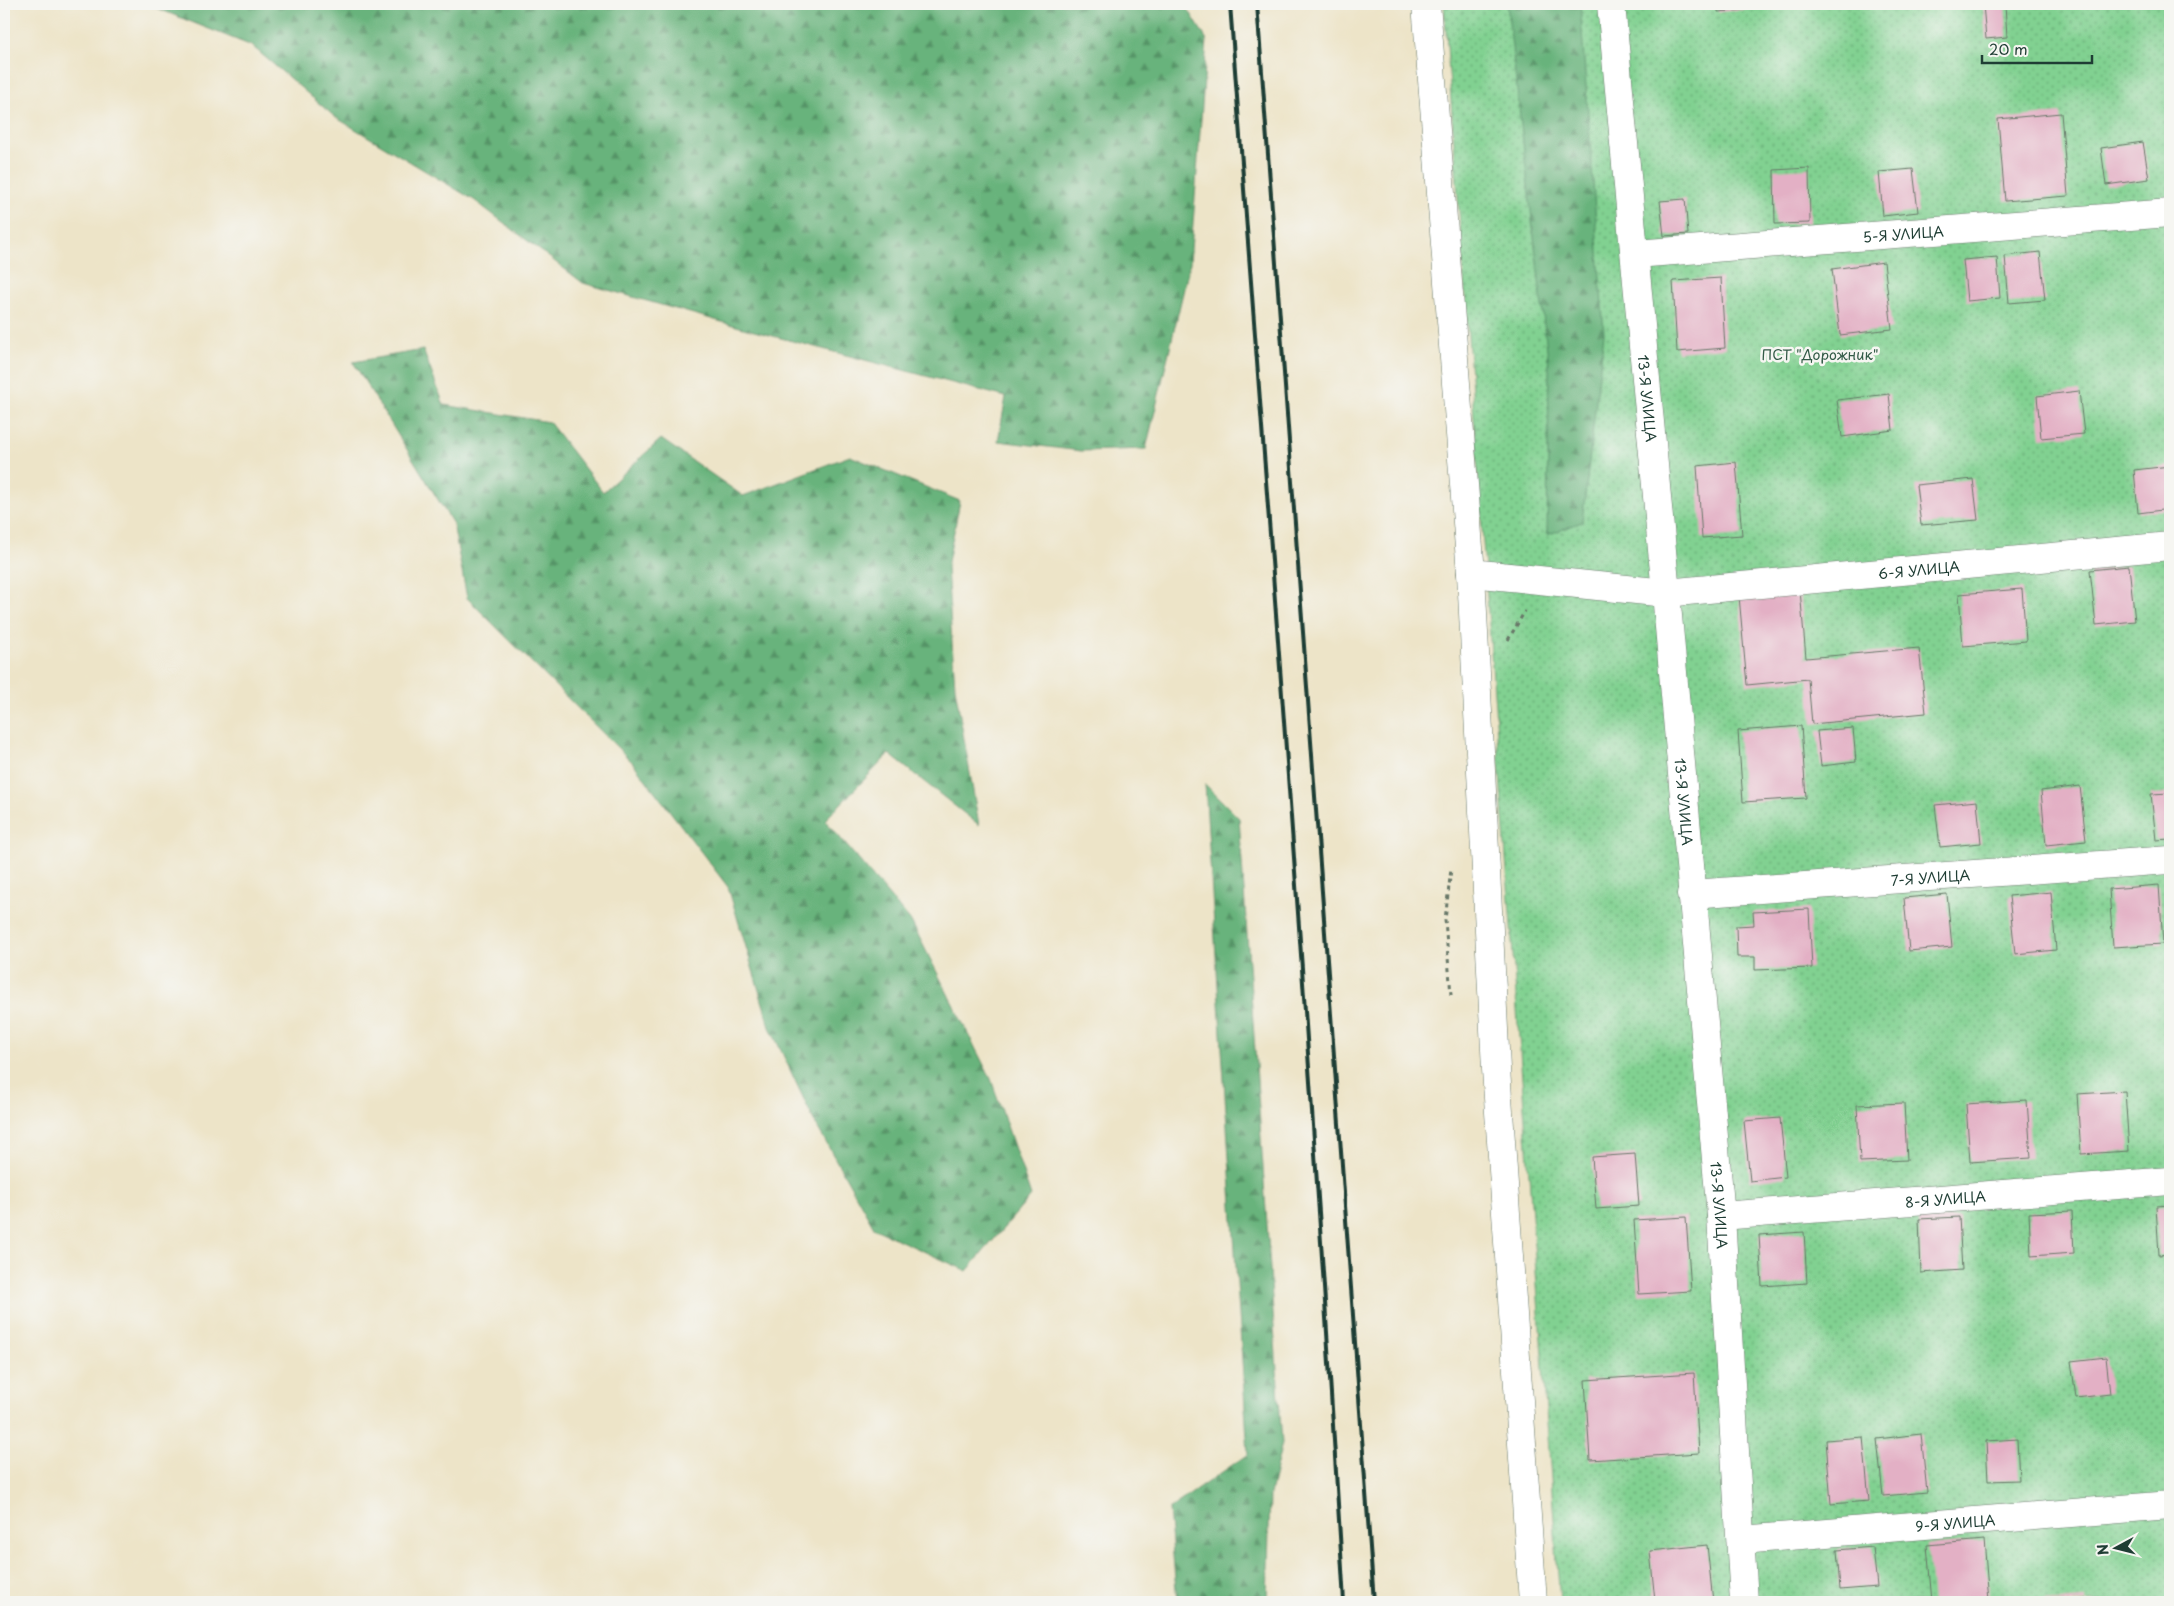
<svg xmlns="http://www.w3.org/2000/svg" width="2174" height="1606" font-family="'Playpen Sans',sans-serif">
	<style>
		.green { fill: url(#green-dots); stroke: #508762 }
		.forest { fill: url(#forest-firs); stroke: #447858 }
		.building { fill: #e3b0c5 }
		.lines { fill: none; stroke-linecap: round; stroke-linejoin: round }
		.minor-casing { stroke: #677768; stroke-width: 29 }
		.path { stroke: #677768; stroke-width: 3; stroke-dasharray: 4 4; stroke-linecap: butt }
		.minor { stroke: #fff; stroke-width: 28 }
		.rail { stroke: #1f3d34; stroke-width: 4 }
		.labels { text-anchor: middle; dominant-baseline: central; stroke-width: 5; stroke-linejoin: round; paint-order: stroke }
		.street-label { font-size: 14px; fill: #1f3d34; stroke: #f6f6f2 }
		.park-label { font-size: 14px; fill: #335b47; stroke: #f6f6f2 }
	</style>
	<defs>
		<pattern id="green-dots" width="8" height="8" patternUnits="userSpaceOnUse" patternTransform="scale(1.25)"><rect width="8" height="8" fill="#81d191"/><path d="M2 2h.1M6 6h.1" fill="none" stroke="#69ab77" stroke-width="1.8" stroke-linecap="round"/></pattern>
		<pattern id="forest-firs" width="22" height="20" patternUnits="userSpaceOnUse" patternTransform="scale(1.25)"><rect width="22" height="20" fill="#68b37b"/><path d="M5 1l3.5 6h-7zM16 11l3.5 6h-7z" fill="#559366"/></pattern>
	</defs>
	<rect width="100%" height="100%" fill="#f6f6f2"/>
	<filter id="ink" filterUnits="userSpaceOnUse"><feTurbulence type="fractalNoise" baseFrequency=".02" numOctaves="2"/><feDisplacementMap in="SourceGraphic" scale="10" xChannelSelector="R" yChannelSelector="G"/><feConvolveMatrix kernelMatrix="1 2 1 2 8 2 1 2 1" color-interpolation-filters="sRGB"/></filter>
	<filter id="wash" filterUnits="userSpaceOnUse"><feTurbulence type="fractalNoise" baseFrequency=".0096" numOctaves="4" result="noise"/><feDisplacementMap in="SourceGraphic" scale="20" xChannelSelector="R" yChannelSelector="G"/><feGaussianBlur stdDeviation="1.12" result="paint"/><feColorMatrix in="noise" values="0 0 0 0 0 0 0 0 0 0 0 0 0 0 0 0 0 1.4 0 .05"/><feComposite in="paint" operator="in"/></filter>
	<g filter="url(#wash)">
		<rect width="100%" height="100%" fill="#ede4c8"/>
		<path class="green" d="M 1444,4 L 2170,4 L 2170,1602 L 1560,1602 Z"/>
		<path class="forest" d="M 146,4 L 1185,4 L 1207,40 L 1190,263 L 1146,449 L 1081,451 L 998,441 L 1006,397 L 754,331 L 583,283 L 474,200 L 335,117 L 252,46 Z
			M 1507,4 L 1580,4 L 1604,333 L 1582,522 L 1547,535 L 1549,367 Z
			M 423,350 L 444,405 L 549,422 L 603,492 L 661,439 L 743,496 L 850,456 L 960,501 L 947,567 L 955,687 L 979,825 L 889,754 L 825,820 L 912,923 L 991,1079 L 1031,1196 L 967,1271 L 875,1229 L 815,1123 L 770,1027 L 728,887 L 633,763 L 467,598 L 453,524 L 353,362 Z
			M 1205,784 L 1239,818 L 1282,1443 L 1270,1494 L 1267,1602 L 1177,1602 L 1169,1509 L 1248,1454 Z"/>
		<g id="blocks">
			<path class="building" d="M 1718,4 L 1750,4 L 1751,9 L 1718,12 Z
				M 1983,4 L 2005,4 L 2007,37 L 1986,39 Z
				M 2061,113 L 2068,196 L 2005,201 L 1998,119 Z
				M 2143,142 L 2149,179 L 2106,185 L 2101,148 Z
				M 1809,168 L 1810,223 L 1775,224 L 1774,170 Z
				M 1913,169 L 1918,212 L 1883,216 L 1879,172 Z
				M 1685,199 L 1688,234 L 1664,236 L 1660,201 Z
				M 2040,252 L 2045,300 L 2009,303 L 2005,256 Z
				M 1997,257 L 2000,298 L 1967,301 L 1963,260 Z
				M 1884,262 L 1892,329 L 1840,335 L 1832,269 Z
				M 1721,278 L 1725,348 L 1677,352 L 1673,281 Z
				M 2079,391 L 2084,434 L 2041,438 L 2037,396 Z
				M 1889,394 L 1893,430 L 1842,437 L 1837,400 Z
				M 1736,462 L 1742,535 L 1702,538 L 1697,466 Z
				M 2170,466 L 2170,509 L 2138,513 L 2134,470 Z
				M 1973,479 L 1978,520 L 1921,525 L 1916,485 Z
				M 2129,566 L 2135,621 L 2096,625 L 2090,570 Z
				M 2022,589 L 2026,641 L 1963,646 L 1959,594 Z
				M 1800,590 L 1806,658 L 1919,648 L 1926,713 L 1812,724 L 1808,679 L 1747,685 L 1739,596 Z
				M 1801,726 L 1806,798 L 1743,802 L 1738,731 Z
				M 1853,728 L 1856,762 L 1821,766 L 1817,731 Z
				M 2080,786 L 2086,841 L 2046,845 L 2041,791 Z
				M 2170,793 L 2170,839 L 2156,840 L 2151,794 Z
				M 1977,801 L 1981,843 L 1940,847 L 1935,805 Z
				M 2159,885 L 2163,944 L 2113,947 L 2109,889 Z
				M 2051,892 L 2056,950 L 2015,954 L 2009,896 Z
				M 1947,894 L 1952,947 L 1909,951 L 1904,898 Z
				M 1809,909 L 1812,968 L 1755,970 L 1755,957 L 1737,957 L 1736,926 L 1754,925 L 1753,912 Z
				M 2125,1091 L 2129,1151 L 2081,1154 L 2077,1094 Z
				M 2027,1100 L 2031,1158 L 1970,1162 L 1966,1104 Z
				M 1904,1103 L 1907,1160 L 1860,1162 L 1857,1105 Z
				M 1780,1118 L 1786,1177 L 1750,1181 L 1744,1121 Z
				M 1635,1154 L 1639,1206 L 1596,1209 L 1592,1157 Z
				M 2170,1205 L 2170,1254 L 2159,1255 L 2156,1206 Z
				M 2072,1211 L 2074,1253 L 2031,1256 L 2029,1213 Z
				M 1686,1217 L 1691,1291 L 1639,1294 L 1634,1220 Z
				M 1959,1217 L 1962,1270 L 1921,1273 L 1919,1219 Z
				M 1804,1232 L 1807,1283 L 1762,1286 L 1759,1235 Z
				M 2106,1357 L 2110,1394 L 2076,1398 L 2071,1361 Z
				M 1694,1373 L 1699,1453 L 1590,1460 L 1585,1380 Z
				M 1921,1434 L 1927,1492 L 1883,1496 L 1877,1439 Z
				M 1863,1437 L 1869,1501 L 1831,1504 L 1826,1440 Z
				M 2017,1439 L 2019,1480 L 1988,1481 L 1986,1441 Z
				M 1984,1540 L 1989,1602 L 1932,1602 L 1927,1545 Z
				M 1707,1545 L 1713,1602 L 1655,1602 L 1650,1551 Z
				M 1873,1547 L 1877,1587 L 1840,1590 L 1837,1550 Z
				M 2085,1598 L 2085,1602 L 2042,1602 L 2042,1601 Z"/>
		</g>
	</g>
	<g filter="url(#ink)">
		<use href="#blocks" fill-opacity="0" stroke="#677768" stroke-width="1"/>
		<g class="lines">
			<g class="minor-casing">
				<g id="minor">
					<path d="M 1426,4 L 1471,573 L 1496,1069 L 1533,1602"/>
					<path id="s1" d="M 1611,4 L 1666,593 L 1721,1216 L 1744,1602"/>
					<path id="s2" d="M 1635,254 L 2170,213"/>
					<path id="s3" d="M 1471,573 L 1666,593 L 2170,546"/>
					<path id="s4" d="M 1691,894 L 2170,860"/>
					<path id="s5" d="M 1721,1216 L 2170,1181"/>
					<path id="s6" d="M 1741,1540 L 2170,1505"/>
				</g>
			</g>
			<path class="path" d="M 1508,640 L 1525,611
				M 1451,995 L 1445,920 L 1451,869"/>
			<use href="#minor" class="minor"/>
			<path class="rail" d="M 1230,4 C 1270,536 1312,1069 1344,1602
				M 1257,4 L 1374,1602"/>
		</g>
	</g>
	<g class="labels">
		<g class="street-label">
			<text stroke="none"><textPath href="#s2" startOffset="269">5-Я УЛИЦА</textPath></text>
			<text stroke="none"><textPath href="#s1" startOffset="396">13-Я УЛИЦА</textPath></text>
			<text stroke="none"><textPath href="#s3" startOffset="450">6-Я УЛИЦА</textPath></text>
			<text stroke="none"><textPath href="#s1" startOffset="801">13-Я УЛИЦА</textPath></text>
			<text stroke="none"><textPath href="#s4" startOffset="240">7-Я УЛИЦА</textPath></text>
			<text stroke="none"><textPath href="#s5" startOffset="225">8-Я УЛИЦА</textPath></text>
			<text stroke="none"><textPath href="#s1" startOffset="1206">13-Я УЛИЦА</textPath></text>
			<text stroke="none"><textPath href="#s6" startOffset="215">9-Я УЛИЦА</textPath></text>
		</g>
		<g class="park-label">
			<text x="1820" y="354">ПСТ "Дорожник"</text>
		</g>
	</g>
	<rect width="2174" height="1606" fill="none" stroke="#f6f6f2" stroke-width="20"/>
	<g transform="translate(2116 1548) rotate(263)" stroke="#f6f6f2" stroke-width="4" paint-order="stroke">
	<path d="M0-4L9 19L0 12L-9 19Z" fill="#1f3d34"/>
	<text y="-8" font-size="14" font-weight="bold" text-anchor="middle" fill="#1f3d34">N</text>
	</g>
	<path d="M1982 55v8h110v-8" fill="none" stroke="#1f3d34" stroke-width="2.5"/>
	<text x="1989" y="55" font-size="15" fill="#1f3d34" stroke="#f6f6f2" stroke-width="4" paint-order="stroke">20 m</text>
</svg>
